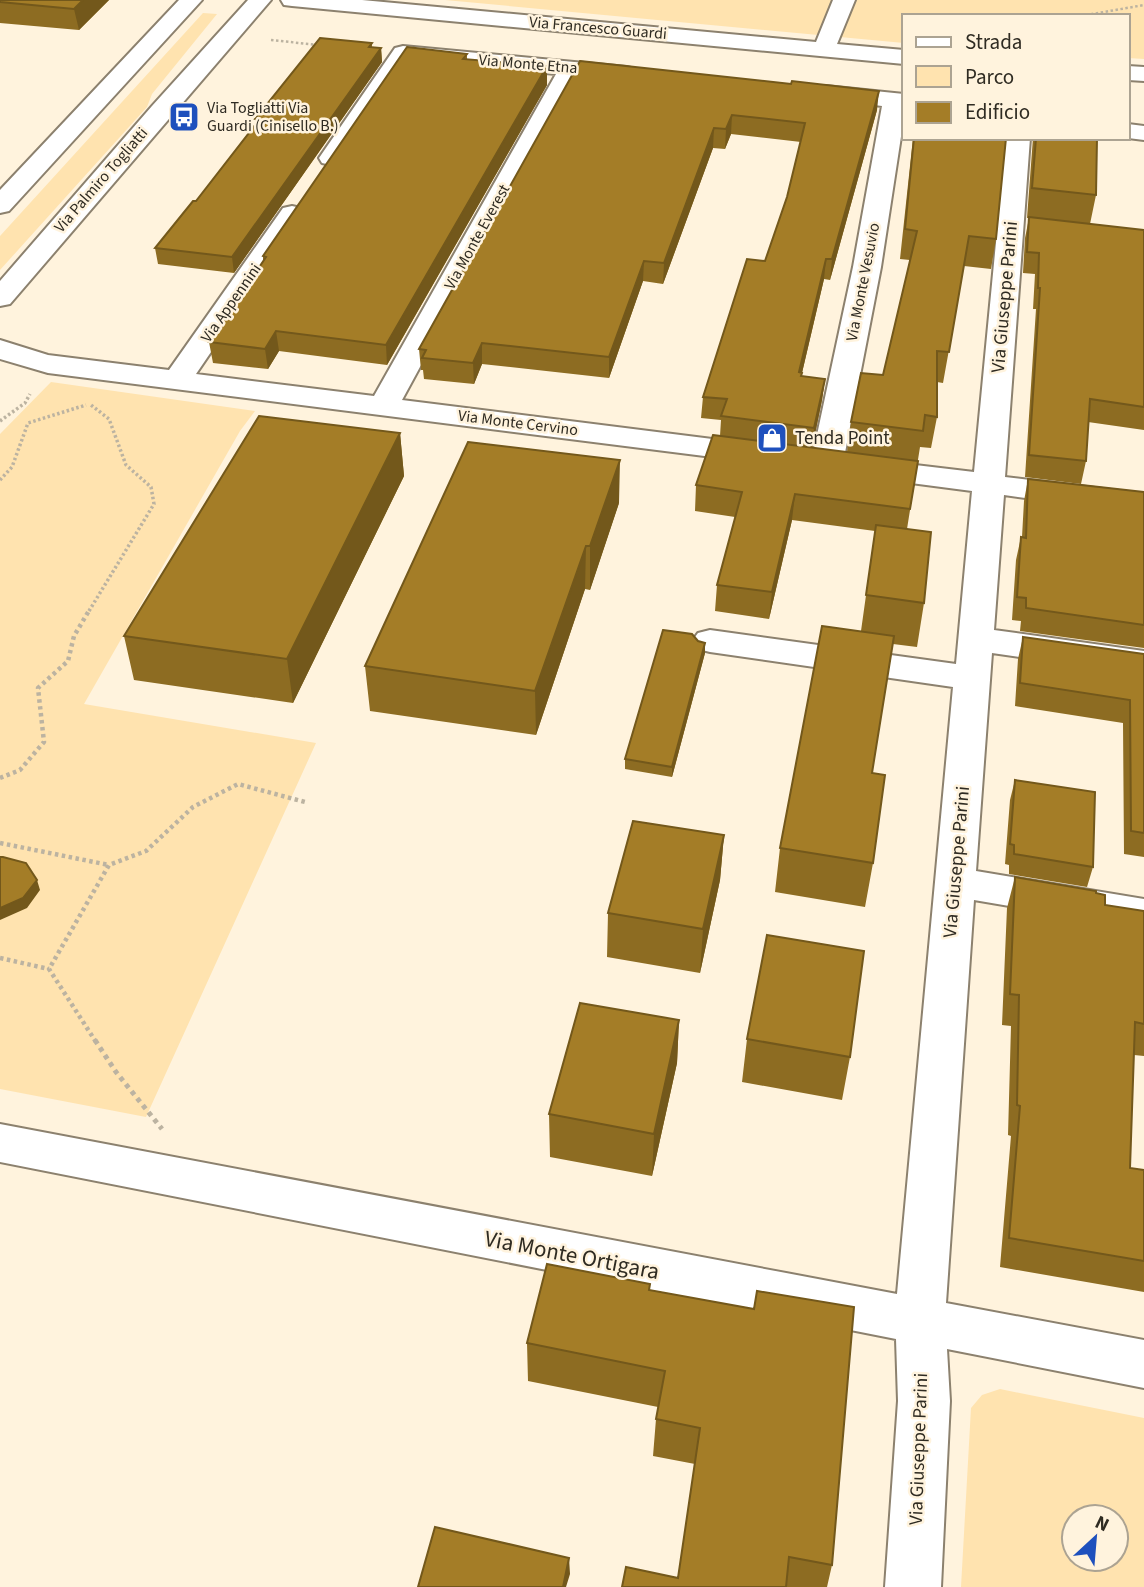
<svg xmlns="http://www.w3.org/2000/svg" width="1144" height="1587" font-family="'Source Sans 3',sans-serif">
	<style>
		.green { fill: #ffe3af; fill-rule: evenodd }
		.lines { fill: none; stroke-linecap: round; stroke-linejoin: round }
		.minor-casing { stroke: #8c816e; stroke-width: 4 }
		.path-far3 { stroke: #bcb3a1; stroke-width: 2.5; stroke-dasharray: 2.5 2.5; stroke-linecap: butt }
		.path-far2 { stroke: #bcb3a1; stroke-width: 3.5; stroke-dasharray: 2.5 2.5; stroke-linecap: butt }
		.path-far1 { stroke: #bcb3a1; stroke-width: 4.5; stroke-dasharray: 3.5 3.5; stroke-linecap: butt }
		.path { stroke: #bcb3a1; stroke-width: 5; stroke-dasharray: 4.5 4.5; stroke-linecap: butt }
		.minor { fill: #fff; fill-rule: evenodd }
		.wall { fill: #8d6c22 }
		.shaded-wall { fill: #73581b }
		.building { fill: #a47d27; stroke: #73581b; stroke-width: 2 }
		.labels { text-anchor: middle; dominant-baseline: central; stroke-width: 5; stroke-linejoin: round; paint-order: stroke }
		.far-street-label { font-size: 16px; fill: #2f2b22; stroke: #fff3dd }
		.far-poi-label { font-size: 16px; fill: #2f2b22; stroke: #fff3dd; text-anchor: start }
		.street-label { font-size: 19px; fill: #2f2b22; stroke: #fff3dd }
		.poi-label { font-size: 19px; fill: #2f2b22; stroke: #fff3dd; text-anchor: start }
		.near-street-label { font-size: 23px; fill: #2f2b22; stroke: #fff3dd }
	</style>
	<rect width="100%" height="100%" fill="#fff3dd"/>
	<path class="green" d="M 445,0 L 1144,0 L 1144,59 L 1128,58 L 1128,16 L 904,16 L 904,43 Z
		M 203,13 L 217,14 L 152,94 L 147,107 L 0,270 L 0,236 Z
		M 51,382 L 255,411 L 240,431 L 84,704 L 316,743 L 146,1117 L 0,1089 L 0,434 Z
		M 1000,1389 L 1144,1418 L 1144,1587 L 961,1587 L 971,1408 L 982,1395 ZM 1116,1517 L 1116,1559 L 1074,1559 L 1074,1517 Z"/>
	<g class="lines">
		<g class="minor-casing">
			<path id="minor" d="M 179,0 L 202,0 L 9,211 L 0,213 L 0,190 Z
				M 248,0 L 271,0 L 10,304 L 0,306 L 0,281 L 152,106 Z
				M 281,0 L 362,0 L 816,42 L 833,0 L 855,0 L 837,44 L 904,50 L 904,64 L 292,6 L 284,5 Z
				M 403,46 L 627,67 L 635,69 L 639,74 L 635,79 L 627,81 L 578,76 L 402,400 L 760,445 L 771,447 L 776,454 L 771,461 L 760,463 L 48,373 L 0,359 L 0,340 L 48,355 L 169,370 L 283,208 L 292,206 L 301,208 L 305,214 L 196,374 L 374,396 L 556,74 L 409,60 L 340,163 L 331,165 L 322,163 L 319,158 L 395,48 Z
				M 1128,66 L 1144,67 L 1144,81 L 1128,80 Z
				M 826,86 L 904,94 L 904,117 L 881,267 L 843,463 L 838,470 L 827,472 L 816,470 L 811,463 L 853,267 L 882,106 L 818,98 L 814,93 L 818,88 Z
				M 1128,124 L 1144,126 L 1144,140 L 1128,138 Z
				M 1006,138 L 1030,138 L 1005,477 L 1144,494 L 1144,514 L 1004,495 L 994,630 L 1144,651 L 1144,675 L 992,653 L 976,871 L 1144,899 L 1144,929 L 974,900 L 946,1303 L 1144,1340 L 1144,1388 L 947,1349 L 950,1401 L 941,1587 L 885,1587 L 898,1401 L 896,1339 L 0,1162 L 0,1124 L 897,1294 L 953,687 L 710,652 L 698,649 L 692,641 L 698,633 L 710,630 L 956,664 L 972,491 L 865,477 L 854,475 L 849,468 L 854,461 L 865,459 L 974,472 Z"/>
		</g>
		<path class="path-far3" d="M 1081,16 L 1144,5
			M 271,40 L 318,45"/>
		<path class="path-far2" d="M 0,421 L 25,403 L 30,394
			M 0,480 L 12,467 L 28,423 L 86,405
			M 89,611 L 154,504 L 151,487 L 126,465 L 109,419 L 91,405"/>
		<path class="path-far1" d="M 0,778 L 20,770 L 44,742 L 38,688 L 68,661 L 74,636 L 90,609
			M 0,843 L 109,865
			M 0,958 L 49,969
			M 96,1042 L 49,969 L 109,865 L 146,851 L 193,807 L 238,784 L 305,802"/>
		<path class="path" d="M 95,1040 L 116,1072 L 162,1129"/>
		<use href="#minor" class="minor"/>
	</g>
	<path class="wall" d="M 0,0 L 109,0 L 79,30 L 0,23 Z
		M 372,43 L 372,47 L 381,48 L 382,62 L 234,273 L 158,264 L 155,248 L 196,201 L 256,123 L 255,119 Z
		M 467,54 L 467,59 L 547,85 L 387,365 L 279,351 L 268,369 L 213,363 L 209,342 L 263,261 L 263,256 Z
		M 580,61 L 877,110 L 830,280 L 824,279 L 802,373 L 801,376 L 825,379 L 822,400 L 812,448 L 847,452 L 851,422 L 883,375 L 910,260 L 900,259 L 913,138 L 1006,138 L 996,239 L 991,269 L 964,266 L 943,383 L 937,382 L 937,417 L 931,448 L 920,447 L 907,529 L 924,603 L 917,647 L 893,644 L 872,773 L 873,863 L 865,907 L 775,892 L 780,848 L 861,631 L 875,531 L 792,520 L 769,619 L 715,611 L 717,585 L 735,517 L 695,511 L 696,485 L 720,436 L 721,420 L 701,418 L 703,397 L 765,261 L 787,197 L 801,142 L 731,134 L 725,149 L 713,148 L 663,284 L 643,281 L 609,378 L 482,364 L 474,384 L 424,379 L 423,370 L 421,370 L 419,349 Z
		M 1033,138 L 1097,138 L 1096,195 L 1090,224 L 1144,230 L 1144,430 L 1088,422 L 1086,461 L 1081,484 L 1025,477 L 1036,309 L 1033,309 L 1035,274 L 1023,273 L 1025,238 L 1029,218 L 1027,218 Z
		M 400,433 L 404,476 L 293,703 L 134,680 L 124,636 Z
		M 1028,479 L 1144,492 L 1144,648 L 1020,631 L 1021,621 L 1012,620 L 1016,560 L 1021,537 L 1022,537 L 1024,501 Z
		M 619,503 L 590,590 L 585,589 L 536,735 L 370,711 L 365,666 Z
		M 1023,637 L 1144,654 L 1144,857 L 1124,854 L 1123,723 L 1015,706 L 1018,659 Z
		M 698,641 L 705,643 L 705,653 L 672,777 L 625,769 L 625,759 Z
		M 1015,780 L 1093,867 L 1087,887 L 1009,874 L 1009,865 L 1005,864 L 1010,800 Z
		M 724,835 L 720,880 L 700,973 L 607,957 L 608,913 Z
		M 1015,877 L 1096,893 L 1105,905 L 1144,911 L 1144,1056 L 1134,1055 L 1130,1168 L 1144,1170 L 1144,1292 L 1000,1267 L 1011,1136 L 1008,1135 L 1011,1026 L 1002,1025 L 1007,908 Z
		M 679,1020 L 677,1063 L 652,1176 L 550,1157 L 549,1114 Z
		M 747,1039 L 850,1057 L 842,1100 L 742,1082 Z
		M 650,1284 L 650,1290 L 832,1565 L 827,1587 L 622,1587 L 678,1578 L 695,1464 L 653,1456 L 656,1419 L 658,1407 L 528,1381 L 527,1343 Z"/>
	<path class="shaded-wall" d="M 83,0 L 109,0 L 79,30 L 74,9 Z
		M 381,48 L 382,62 L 234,273 L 232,257 Z
		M 547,66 L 547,85 L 387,365 L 386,345 Z
		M 879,91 L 877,110 L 830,280 L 832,259 Z
		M 732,115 L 731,134 L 725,149 L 726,129 Z
		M 714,128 L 713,148 L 663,284 L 664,263 Z
		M 826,259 L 824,279 L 797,394 L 799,372 Z
		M 644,261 L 643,281 L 609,378 L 609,357 Z
		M 276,331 L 279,351 L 268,369 L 265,349 Z
		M 482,343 L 482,364 L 474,384 L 473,363 Z
		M 825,379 L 822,400 L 812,449 L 814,428 Z
		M 400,433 L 404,476 L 293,703 L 287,659 Z
		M 620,460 L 619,503 L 590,590 L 590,546 Z
		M 795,494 L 792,520 L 769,619 L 772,592 Z
		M 586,546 L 585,589 L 536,735 L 535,691 Z
		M 705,643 L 705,653 L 672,777 L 672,767 Z
		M 724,835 L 720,880 L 700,973 L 703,929 Z
		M 37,880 L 40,890 L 27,908 L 0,920 L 0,908 Z
		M 679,1020 L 677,1063 L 652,1176 L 654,1134 Z
		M 569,1558 L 570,1574 L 566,1587 L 563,1587 Z"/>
	<path class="building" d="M 0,0 L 83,0 L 74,9 L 0,2 Z
		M 320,38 L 372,43 L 369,47 L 381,48 L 232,257 L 155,248 L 193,201 L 196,201 L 259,120 L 255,119 Z
		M 407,47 L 467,54 L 463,59 L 547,66 L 386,345 L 276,331 L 265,349 L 209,342 L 266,257 L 263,256 Z
		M 580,61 L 791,84 L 792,81 L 879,91 L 832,259 L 826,259 L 799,372 L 802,373 L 801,376 L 825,379 L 814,428 L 721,416 L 727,399 L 703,397 L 747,259 L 765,261 L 787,197 L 805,123 L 732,115 L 726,129 L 714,128 L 664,263 L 644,261 L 609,357 L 482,343 L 473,363 L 422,358 L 426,350 L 419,349 Z
		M 914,138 L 1006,138 L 996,239 L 969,236 L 949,352 L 937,351 L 937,417 L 925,415 L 923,431 L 851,422 L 861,373 L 883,375 L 917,231 L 905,229 Z
		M 1036,138 L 1097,138 L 1096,195 L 1032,188 Z
		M 1029,217 L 1144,230 L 1144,407 L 1090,399 L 1086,461 L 1029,455 L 1040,288 L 1038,288 L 1039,253 L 1027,252 Z
		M 259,416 L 400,433 L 287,659 L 124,636 Z
		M 713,435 L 918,461 L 910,509 L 795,494 L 772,592 L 717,585 L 742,492 L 696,485 Z
		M 468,442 L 620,460 L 590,546 L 586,546 L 535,691 L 365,666 Z
		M 1028,479 L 1144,492 L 1144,625 L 1026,608 L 1026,598 L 1017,597 L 1021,537 L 1026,538 Z
		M 876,525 L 931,532 L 924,603 L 866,595 Z
		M 822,626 L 894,636 L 872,773 L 885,775 L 873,863 L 780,848 Z
		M 663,630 L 692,634 L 698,641 L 705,643 L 672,767 L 625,759 Z
		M 1023,637 L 1144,654 L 1144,833 L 1131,831 L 1130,700 L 1020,683 Z
		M 1015,780 L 1095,792 L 1093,867 L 1014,854 L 1014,845 L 1010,844 Z
		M 633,821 L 724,835 L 703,929 L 608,913 Z
		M 0,857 L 3,857 L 26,863 L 37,880 L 23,898 L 0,908 Z
		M 1015,877 L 1096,891 L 1096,893 L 1105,895 L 1105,905 L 1144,911 L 1144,1024 L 1135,1022 L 1130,1168 L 1144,1170 L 1144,1261 L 1009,1238 L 1020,1106 L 1017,1105 L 1019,995 L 1010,994 Z
		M 767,935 L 864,951 L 850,1057 L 747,1039 Z
		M 580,1003 L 679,1020 L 654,1134 L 549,1114 Z
		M 547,1264 L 650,1284 L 649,1290 L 754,1309 L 757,1291 L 854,1307 L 832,1565 L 789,1557 L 786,1587 L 622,1587 L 626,1567 L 678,1578 L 700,1428 L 656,1419 L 665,1371 L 527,1343 Z
		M 435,1527 L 569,1558 L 563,1587 L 418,1587 Z"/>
	<defs>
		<g id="bus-square" transform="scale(1.575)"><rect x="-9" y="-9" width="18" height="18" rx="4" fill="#1e50bd" stroke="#fff3dd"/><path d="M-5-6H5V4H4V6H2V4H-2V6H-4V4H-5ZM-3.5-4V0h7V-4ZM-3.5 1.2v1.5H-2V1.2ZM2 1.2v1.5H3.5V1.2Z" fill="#fff"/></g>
		<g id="shop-square" transform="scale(1.575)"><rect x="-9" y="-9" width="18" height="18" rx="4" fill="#1e50bd" stroke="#fff3dd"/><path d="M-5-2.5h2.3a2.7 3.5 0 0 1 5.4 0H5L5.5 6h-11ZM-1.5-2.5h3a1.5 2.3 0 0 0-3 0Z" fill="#fff"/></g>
	</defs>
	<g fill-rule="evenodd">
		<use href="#bus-square" x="184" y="117"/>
		<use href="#shop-square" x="772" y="438"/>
	</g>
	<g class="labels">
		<g class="far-street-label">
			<text transform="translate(598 28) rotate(5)">Via Francesco Guardi</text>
			<text transform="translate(528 64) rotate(5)">Via Monte Etna</text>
			<text transform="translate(101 180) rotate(-49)">Via Palmiro Togliatti</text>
			<text transform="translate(477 237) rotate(-61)">Via Monte Everest</text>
			<text transform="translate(863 282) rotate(-79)">Via Monte Vesuvio</text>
			<text transform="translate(231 303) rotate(-55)">Via Appennini</text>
			<text transform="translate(518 423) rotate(7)">Via Monte Cervino</text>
		</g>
		<g class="far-poi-label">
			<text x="207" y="108">Via Togliatti Via<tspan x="207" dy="18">Guardi (Cinisello B.)</tspan></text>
		</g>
		<g class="street-label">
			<text transform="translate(1005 297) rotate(-85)">Via Giuseppe Parini</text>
			<text transform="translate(957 862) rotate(-85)">Via Giuseppe Parini</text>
			<text transform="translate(919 1449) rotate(-88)">Via Giuseppe Parini</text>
		</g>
		<g class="poi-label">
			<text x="795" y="438">Tenda Point</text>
		</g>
		<g class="near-street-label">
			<text transform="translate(572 1255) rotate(11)">Via Monte Ortigara</text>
		</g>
	</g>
	<rect x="902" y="14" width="228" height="126" fill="#fff3dd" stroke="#aca392" stroke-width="2"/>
	<rect x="916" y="37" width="35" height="10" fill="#ffffff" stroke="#aca392" stroke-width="2"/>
	<text x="965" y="49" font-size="21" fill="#2f2b22">Strada</text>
	<rect x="916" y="66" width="35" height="21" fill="#ffe3af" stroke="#aca392" stroke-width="2"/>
	<text x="965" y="84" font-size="21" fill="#2f2b22">Parco</text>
	<rect x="916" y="102" width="35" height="21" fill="#a47d27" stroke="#aca392" stroke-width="2"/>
	<text x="965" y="119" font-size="21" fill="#2f2b22">Edificio</text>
	<g transform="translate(1095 1538) rotate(26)"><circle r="33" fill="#fff3dd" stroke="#aca392" stroke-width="2"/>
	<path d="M0-5L12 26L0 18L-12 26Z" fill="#1e50bd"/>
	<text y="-10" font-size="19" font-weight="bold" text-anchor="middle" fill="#2f2b22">N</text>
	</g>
</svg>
